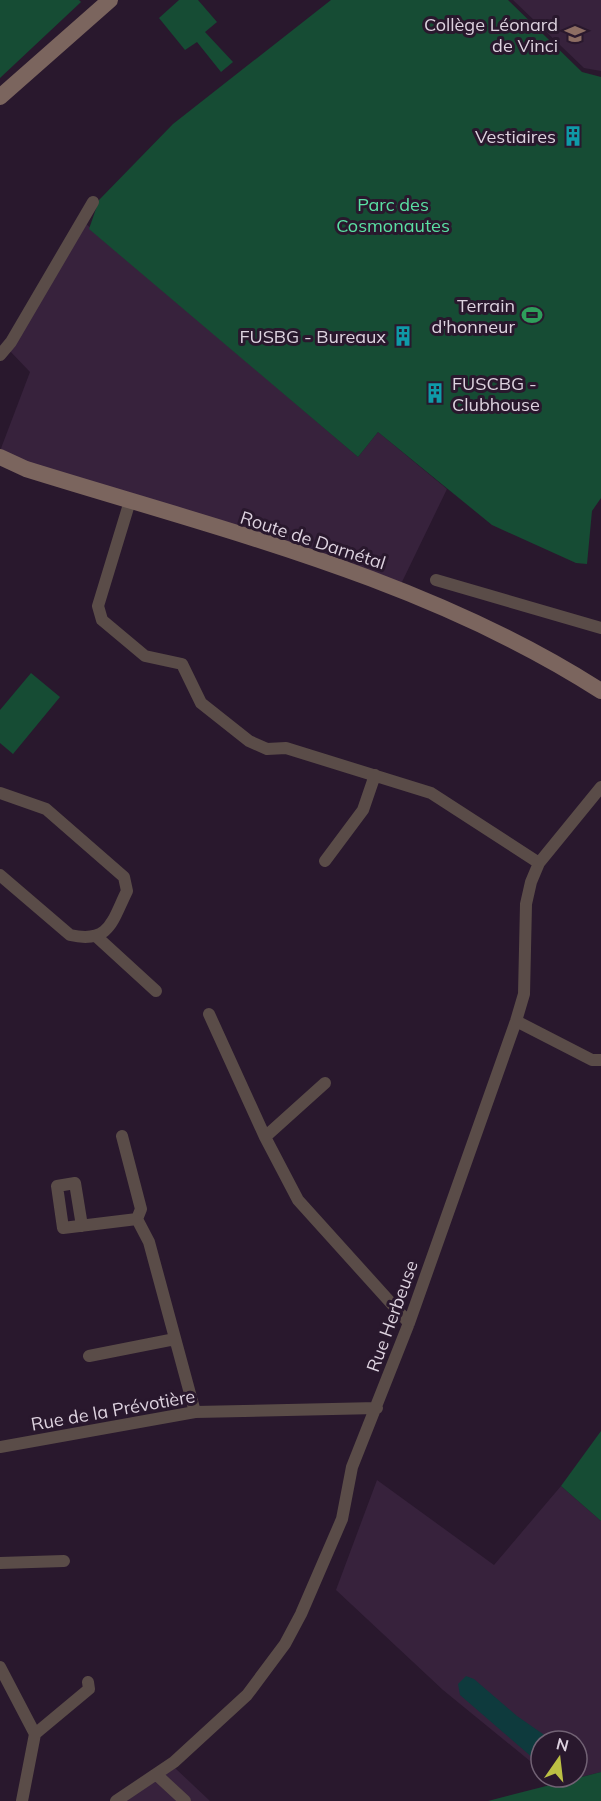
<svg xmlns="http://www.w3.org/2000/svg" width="601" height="1801" font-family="Mulish,sans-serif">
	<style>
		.built { fill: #37223c }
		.green { fill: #164c34 }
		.water { fill: #0e3a3d }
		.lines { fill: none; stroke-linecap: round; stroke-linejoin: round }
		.minor { stroke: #5a4c48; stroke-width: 12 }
		.secondary { stroke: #7b655e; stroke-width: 16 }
		.labels { text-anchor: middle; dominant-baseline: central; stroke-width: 6; stroke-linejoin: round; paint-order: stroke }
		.poi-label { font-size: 18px; fill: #ddd2df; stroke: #29182d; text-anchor: end }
		.park-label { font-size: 18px; fill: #5ae0a3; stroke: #29182d }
		.street-label { font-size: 18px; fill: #ddd2df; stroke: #29182d }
	</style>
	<rect width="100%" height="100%" fill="#29182d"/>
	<path class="built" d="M 513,0 L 601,0 L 601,71 L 584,68 Z
		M 85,223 L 358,457 L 378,432 L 447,489 L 401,584 L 0,459 L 0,451 L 30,372 L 9,350 Z
		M 377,1480 L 494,1565 L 561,1486 L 601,1521 L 601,1772 L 557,1783 L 550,1777 L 577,1777 L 577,1741 L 541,1741 L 541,1770 L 443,1690 L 336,1590 Z
		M 175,1768 L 210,1801 L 124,1801 Z"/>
	<path class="green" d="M 0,0 L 79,0 L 81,2 L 0,78 Z
		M 179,0 L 198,0 L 217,22 L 205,32 L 233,62 L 221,72 L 197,42 L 185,50 L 159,18 Z
		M 331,0 L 508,0 L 582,72 L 601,77 L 601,498 L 592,511 L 587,564 L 576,563 L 492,525 L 378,432 L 358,457 L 89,229 L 99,200 L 173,124 Z
		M 31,673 L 60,697 L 13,754 L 0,743 L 0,710 Z
		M 601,1431 L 601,1521 L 561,1486 Z
		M 601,1772 L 601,1801 L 488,1801 Z"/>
	<path class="water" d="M 466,1676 L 474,1679 L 517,1716 L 553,1741 L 541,1741 L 541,1765 L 460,1695 L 458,1684 Z"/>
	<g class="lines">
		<path class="minor" d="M 0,355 L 11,342 L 93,202
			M 130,501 L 98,606 L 102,620 L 145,656 L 182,664 L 201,703 L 249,741 L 267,749 L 286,748 L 431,793 L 539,863
			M 436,580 L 601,628
			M 0,793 L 46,809 L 124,877 L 127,891 C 112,921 110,944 70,935 L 0,875
			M 325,861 L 363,810 L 375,775
			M 97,937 L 156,991
			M 209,1014 L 265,1137 L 298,1200 L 409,1323
			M 516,1021 L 592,1060 L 601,1060
			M 122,1136 L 141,1209 L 137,1219
			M 265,1137 L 325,1083
			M 82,1226 L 75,1183 L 57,1186 L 63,1228 L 137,1219 L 149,1242 L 195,1412
			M 89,1356 L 175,1339
			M 0,1447 L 195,1412 L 377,1408
			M 0,1563 L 64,1561
			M 0,1667 L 35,1734 L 22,1801
			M 35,1734 L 89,1689 L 88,1682
			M 157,1775 L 185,1801
			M 116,1801 L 174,1762 L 247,1695 L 285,1644 L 301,1614 L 342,1519 L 352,1467 L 409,1323 L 516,1021 L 524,994 L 526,904 L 531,882 L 539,863 L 601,787"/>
		<path class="secondary" d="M 0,97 L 110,0
			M 0,457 L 26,469 C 222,530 427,579 601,691"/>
	</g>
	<defs>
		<g id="school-bare" transform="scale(1.62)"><path d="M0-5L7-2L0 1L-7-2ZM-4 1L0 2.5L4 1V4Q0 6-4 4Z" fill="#8d6e63" stroke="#29182d" stroke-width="2.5" paint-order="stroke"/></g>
		<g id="building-bare" transform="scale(1.62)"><path d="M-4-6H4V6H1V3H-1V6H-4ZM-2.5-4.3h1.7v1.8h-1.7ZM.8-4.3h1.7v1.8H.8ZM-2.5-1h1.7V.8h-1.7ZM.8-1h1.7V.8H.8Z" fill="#0f9aa8" stroke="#29182d" stroke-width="2.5" paint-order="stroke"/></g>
		<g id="stadium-bare" transform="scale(1.62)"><path d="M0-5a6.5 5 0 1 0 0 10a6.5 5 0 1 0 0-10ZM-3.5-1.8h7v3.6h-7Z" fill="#2e9e5b" stroke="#29182d" stroke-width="2.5" paint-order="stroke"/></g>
	</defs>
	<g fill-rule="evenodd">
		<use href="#school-bare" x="575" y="34"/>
		<use href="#building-bare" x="573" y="136"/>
		<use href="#stadium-bare" x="532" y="315"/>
		<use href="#building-bare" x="403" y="336"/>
		<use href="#building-bare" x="435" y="393"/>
	</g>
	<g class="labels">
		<g class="poi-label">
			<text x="558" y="24">Collège Léonard<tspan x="558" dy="21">de Vinci</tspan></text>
			<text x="556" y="136">Vestiaires</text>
			<text x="515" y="305">Terrain<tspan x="515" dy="21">d'honneur</tspan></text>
			<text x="386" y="336">FUSBG - Bureaux</text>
			<text x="452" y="383" text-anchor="start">FUSCBG -<tspan x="452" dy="21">Clubhouse</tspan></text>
		</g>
		<g class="park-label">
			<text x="393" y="204">Parc des<tspan x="393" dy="21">Cosmonautes</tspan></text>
		</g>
		<g class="street-label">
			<text transform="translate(313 540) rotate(18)">Route de Darnétal</text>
			<text transform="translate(392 1316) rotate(-70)">Rue Herbeuse</text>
			<text transform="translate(113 1410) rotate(-10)">Rue de la Prévotière</text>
		</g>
	</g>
	<g transform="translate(559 1759) rotate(14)"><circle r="28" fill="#29182d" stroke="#716274" stroke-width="1.5"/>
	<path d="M0-4.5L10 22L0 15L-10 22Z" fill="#bcc044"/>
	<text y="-9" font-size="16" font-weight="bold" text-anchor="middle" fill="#ddd2df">N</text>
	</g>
</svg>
